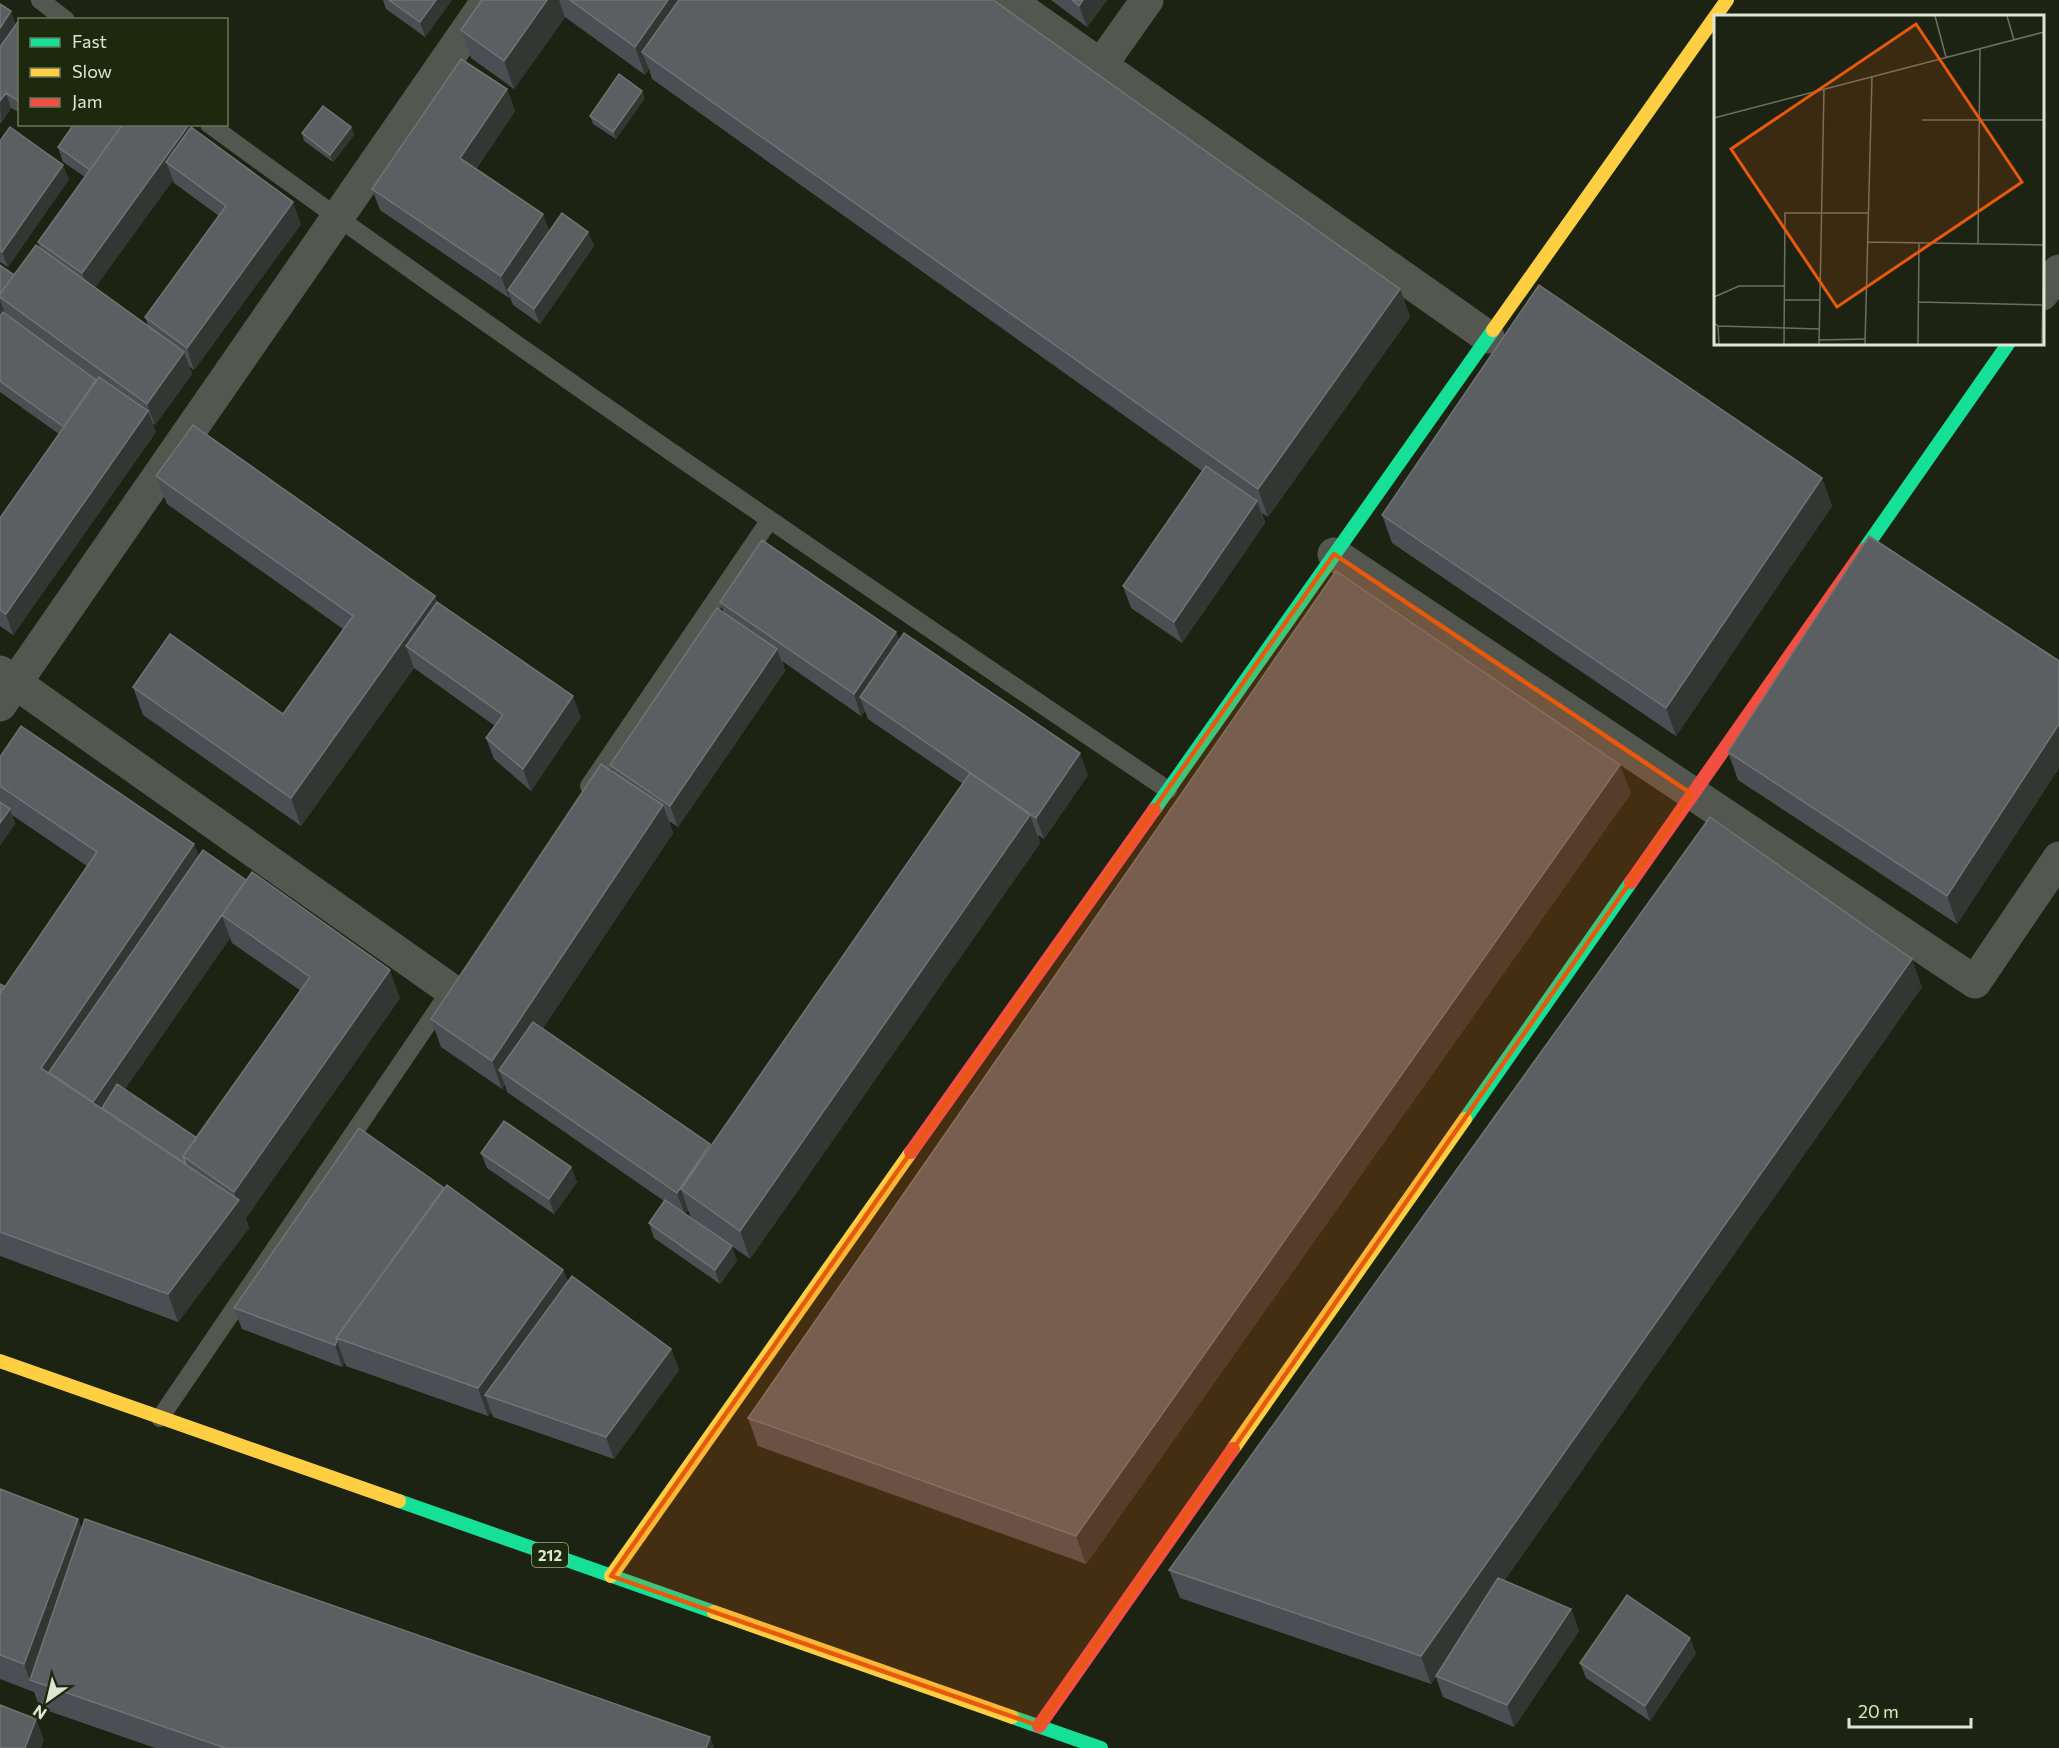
<svg xmlns="http://www.w3.org/2000/svg" width="2059" height="1748" font-family="Commissioner,sans-serif">
	<style>
		.lines { fill: none; stroke-linecap: round; stroke-linejoin: round }
		.lane { stroke: #535750; stroke-width: 18 }
		.street { stroke: #535750; stroke-width: 33 }
		.fast { stroke: #16e098; stroke-width: 14 }
		.slow { stroke: #ffcf43; stroke-width: 14 }
		.jam { stroke: #f24e42; stroke-width: 14 }
		.wall { fill: #4d4e53; fill-rule: evenodd }
		.shaded-wall { fill: #333633 }
		.building { fill: #5c5f61; stroke: #707473; stroke-width: 1.5 }
		.marked { fill: #e8590c; fill-opacity: 0.2; stroke: #e8590c; stroke-width: 4.5; stroke-linejoin: round }
		.labels { text-anchor: middle; dominant-baseline: central; stroke-width: 6; stroke-linejoin: round; paint-order: stroke }
		.shield { fill: #1d290d; stroke: #a3ad98; stroke-width: 1.5 }
		.shield-label { font-size: 15px; font-weight: bold; fill: #dde6d4 }
		.inset-road { fill: none; stroke: #697160; stroke-width: 1.5 }
		.view { fill: #e8590c; fill-opacity: 0.15; stroke: #e8590c; stroke-width: 3 }
		.inset-edge { fill: none; stroke: #dde6d4; stroke-width: 3 }
	</style>
	<rect width="100%" height="100%" fill="#1c2313"/>
	<g class="lines">
		<path class="lane" d="M 40,0 L 66,20
			M 209,124 C 523,354 845,572 1168,790
			M 589,786 L 769,521
			M 160,1418 L 446,997"/>
		<path class="street" d="M 1008,0 L 1488,337
			M 1101,65 L 1147,0
			M 2042,294 L 2059,271
			M 1334,554 L 1975,982 L 2059,858
			M 0,672 L 451,990
			M 0,705 L 488,0"/>
		<path class="fast" d="M 1864,550 L 2008,344
			M 1154,810 L 1493,330
			M 1465,1119 L 1631,882
			M 399,1501 L 714,1612
			M 1012,1717 L 1101,1748"/>
		<path class="slow" d="M 1493,330 L 1727,0
			M 0,1361 L 399,1501
			M 1233,1449 L 1465,1119
			M 611,1576 L 911,1152
			M 714,1612 L 1012,1717"/>
		<path class="jam" d="M 1631,882 L 1864,550
			M 911,1152 L 1154,810
			M 1039,1726 L 1233,1449"/>
	</g>
	<path class="wall" d="M 383,0 L 452,0 L 425,37 L 386,9 Z
		M 482,0 L 993,0 L 1400,289 L 1410,317 L 1268,517 L 1262,513 L 1265,523 L 1182,643 L 1131,608 L 1123,586 L 1202,471 L 652,79 L 649,69 L 645,75 L 565,17 L 514,89 L 471,58 L 461,30 Z
		M 1051,0 L 1107,0 L 1087,27 Z
		M 0,4 L 16,24 L 20,20 L 20,113 L 11,108 L 1,123 L 0,122 Z
		M 507,89 L 515,111 L 476,169 L 543,214 L 549,231 L 588,232 L 594,246 L 540,324 L 513,305 L 510,297 L 509,298 L 380,210 L 372,189 Z
		M 645,98 L 616,139 L 593,124 L 590,116 Z
		M 351,127 L 354,135 L 333,162 L 304,141 L 302,133 Z
		M 190,129 L 301,224 L 194,370 L 189,366 L 192,374 L 155,425 L 152,423 L 156,432 L 13,635 L 0,626 L 0,518 L 59,434 L 0,392 L 0,265 L 14,275 L 40,248 L 38,242 L 85,177 L 63,162 L 58,147 ZM 173,180 L 174,183 L 219,216 L 145,317 L 148,326 L 95,287 Z
		M 0,141 L 69,179 L 8,267 L 0,262 Z
		M 156,476 L 435,596 L 437,602 L 581,717 L 531,791 L 494,759 L 486,738 L 495,726 L 414,668 L 301,826 L 143,715 L 133,687 L 283,714 L 343,629 L 167,504 Z
		M 1822,478 L 1832,506 L 1676,736 L 1392,543 L 1382,515 Z
		M 720,602 L 896,632 L 899,640 L 1088,775 L 1044,839 L 1038,835 L 1040,843 L 750,1259 L 691,1217 L 688,1210 L 685,1214 L 737,1261 L 720,1284 L 654,1238 L 649,1223 L 664,1201 L 507,1092 L 505,1085 L 502,1089 L 441,1047 L 431,1019 L 613,772 L 610,765 L 724,613 ZM 782,661 L 861,716 L 865,711 L 868,719 L 963,784 L 711,1146 L 710,1144 L 543,1028 L 673,833 L 669,821 L 678,827 L 785,671 Z
		M 2059,661 L 2059,768 L 1957,924 L 1738,780 L 1728,752 Z
		M 0,757 L 194,844 L 199,857 L 400,998 L 246,1218 L 249,1228 L 178,1322 L 0,1256 L 0,984 L 4,988 L 87,866 L 12,815 L 15,824 L 0,845 ZM 230,938 L 232,943 L 301,991 L 197,1138 L 125,1089 Z
		M 1631,793 L 1086,1564 L 758,1446 L 748,1418 Z
		M 1922,987 L 1504,1581 L 1571,1609 L 1579,1631 L 1514,1727 L 1443,1697 L 1436,1677 L 1431,1684 L 1180,1598 L 1169,1570 Z
		M 481,1153 L 571,1167 L 577,1182 L 554,1214 L 487,1168 Z
		M 444,1189 L 563,1270 L 568,1282 L 671,1349 L 679,1370 L 614,1459 L 493,1417 L 491,1412 L 488,1416 L 346,1366 L 345,1363 L 342,1367 L 242,1329 L 234,1308 Z
		M 0,1489 L 78,1519 L 82,1530 L 710,1737 L 714,1748 L 155,1748 L 40,1708 L 34,1692 L 0,1679 Z
		M 1696,1653 L 1650,1721 L 1586,1678 L 1580,1663 Z"/>
	<path class="shaded-wall" d="M 436,0 L 452,0 L 425,37 L 420,22 Z
		M 547,0 L 559,0 L 565,17 L 514,89 L 504,61 Z
		M 668,0 L 698,0 L 642,52 L 649,69 L 645,75 L 635,47 Z
		M 1083,0 L 1107,0 L 1087,27 L 1079,6 Z
		M 11,11 L 19,33 L 0,61 L 0,28 Z
		M 507,89 L 515,111 L 468,180 L 460,158 Z
		M 642,91 L 645,98 L 616,139 L 613,132 Z
		M 6,93 L 11,108 L 1,123 L 0,101 Z
		M 188,126 L 196,147 L 166,162 L 173,180 L 90,295 L 82,273 Z
		M 351,127 L 354,135 L 333,162 L 330,155 Z
		M 63,165 L 69,179 L 8,267 L 2,252 Z
		M 293,202 L 301,224 L 194,370 L 187,348 Z
		M 543,214 L 551,236 L 508,290 L 510,297 L 509,298 L 501,276 Z
		M 588,232 L 594,246 L 540,324 L 534,309 Z
		M 1400,289 L 1410,317 L 1268,517 L 1258,489 Z
		M 0,300 L 5,314 L 0,321 Z
		M 184,352 L 192,374 L 155,425 L 147,404 Z
		M 148,411 L 156,432 L 13,635 L 6,614 Z
		M 1822,478 L 1832,506 L 1676,736 L 1666,708 Z
		M 1257,501 L 1265,523 L 1182,643 L 1174,622 Z
		M 435,596 L 445,624 L 406,646 L 414,668 L 301,826 L 291,798 Z
		M 896,632 L 904,653 L 860,697 L 865,711 L 861,716 L 854,694 Z
		M 777,649 L 785,671 L 678,827 L 670,806 Z
		M 573,696 L 581,717 L 531,791 L 523,769 Z
		M 2059,724 L 2059,768 L 1957,924 L 1947,896 Z
		M 1080,753 L 1088,775 L 1044,839 L 1036,818 Z
		M 1620,765 L 1631,793 L 1086,1564 L 1076,1536 Z
		M 663,805 L 673,833 L 510,1078 L 499,1070 L 505,1085 L 502,1089 L 492,1061 Z
		M 10,809 L 15,824 L 0,845 L 0,823 Z
		M 1030,815 L 1040,843 L 750,1259 L 740,1231 Z
		M 194,844 L 205,872 L 55,1089 L 41,1068 Z
		M 222,916 L 230,938 L 107,1115 L 93,1102 Z
		M 1912,959 L 1922,987 L 1437,1676 L 1436,1676 L 1436,1677 L 1431,1684 L 1421,1656 Z
		M 390,970 L 400,998 L 246,1218 L 249,1228 L 178,1322 L 168,1294 L 237,1202 L 234,1192 Z
		M 710,1144 L 718,1166 L 681,1189 L 688,1210 L 685,1215 L 677,1193 Z
		M 571,1167 L 577,1182 L 554,1214 L 549,1199 Z
		M 732,1246 L 737,1261 L 720,1284 L 715,1270 Z
		M 563,1270 L 574,1298 L 485,1395 L 491,1412 L 488,1416 L 478,1388 Z
		M 337,1341 L 345,1363 L 342,1367 L 335,1345 Z
		M 671,1349 L 679,1370 L 614,1459 L 606,1437 Z
		M 78,1519 L 88,1547 L 30,1680 L 34,1692 L 24,1664 Z
		M 1571,1609 L 1579,1631 L 1514,1727 L 1507,1705 Z
		M 1690,1638 L 1696,1653 L 1650,1721 L 1645,1706 Z
		M 36,1719 L 44,1740 L 41,1748 L 25,1748 Z
		M 710,1737 L 714,1748 L 706,1748 Z"/>
	<path class="building" d="M 389,0 L 436,0 L 420,22 Z
		M 482,0 L 547,0 L 504,61 L 461,30 Z
		M 570,0 L 668,0 L 635,47 Z
		M 679,0 L 993,0 L 1400,289 L 1258,489 L 642,52 Z
		M 1072,0 L 1083,0 L 1079,6 Z
		M 0,4 L 11,11 L 0,28 Z
		M 20,19 L 21,20 L 20,20 L 20,102 L 6,93 L 0,101 L 0,47 Z
		M 461,59 L 507,89 L 460,158 L 543,214 L 501,276 L 372,189 Z
		M 619,74 L 642,91 L 613,132 L 590,116 Z
		M 323,106 L 351,127 L 330,155 L 302,133 Z
		M 74,124 L 123,124 L 90,170 L 58,147 Z
		M 123,124 L 187,124 L 188,126 L 82,273 L 38,242 Z
		M 10,127 L 63,165 L 2,252 L 0,251 L 0,141 Z
		M 191,127 L 293,202 L 187,348 L 145,317 L 226,206 L 166,162 Z
		M 562,213 L 588,232 L 534,309 L 508,290 Z
		M 36,245 L 184,352 L 147,404 L 0,297 L 0,294 Z
		M 0,265 L 14,275 L 0,294 Z
		M 1539,285 L 1822,478 L 1666,708 L 1382,515 Z
		M 3,312 L 96,380 L 64,427 L 0,381 L 0,316 Z
		M 99,377 L 148,411 L 6,614 L 0,610 L 0,518 Z
		M 193,425 L 435,596 L 291,798 L 133,687 L 170,634 L 283,714 L 353,616 L 156,476 Z
		M 1206,466 L 1257,501 L 1174,622 L 1123,586 Z
		M 1869,536 L 2059,661 L 2059,724 L 1947,896 L 1728,752 Z
		M 762,540 L 896,632 L 854,694 L 720,602 Z
		M 1336,571 L 1620,765 L 1076,1536 L 748,1418 Z
		M 437,602 L 573,696 L 523,769 L 486,738 L 503,715 L 406,646 Z
		M 717,608 L 777,649 L 670,806 L 610,765 Z
		M 904,633 L 1080,753 L 1036,818 L 860,697 Z
		M 21,726 L 194,844 L 41,1068 L 239,1200 L 168,1294 L 0,1232 L 0,994 L 97,852 L 0,786 L 0,757 Z
		M 601,764 L 663,805 L 492,1061 L 431,1019 Z
		M 970,773 L 1030,815 L 740,1231 L 681,1189 Z
		M 0,802 L 10,809 L 0,823 Z
		M 1710,817 L 1912,959 L 1421,1656 L 1169,1570 Z
		M 203,850 L 246,880 L 93,1102 L 49,1072 Z
		M 252,872 L 390,970 L 234,1192 L 183,1156 L 310,977 L 222,915 Z
		M 0,984 L 4,986 L 0,992 Z
		M 533,1022 L 710,1144 L 677,1193 L 499,1070 Z
		M 117,1084 L 197,1138 L 183,1156 L 186,1164 L 102,1108 Z
		M 504,1121 L 571,1167 L 549,1199 L 481,1153 Z
		M 359,1128 L 444,1188 L 336,1338 L 337,1341 L 335,1345 L 234,1308 Z
		M 447,1185 L 563,1270 L 478,1388 L 336,1338 Z
		M 665,1200 L 732,1246 L 715,1270 L 649,1223 Z
		M 572,1276 L 671,1349 L 606,1437 L 485,1395 Z
		M 0,1489 L 78,1519 L 24,1664 L 0,1655 Z
		M 85,1519 L 710,1737 L 706,1748 L 225,1748 L 30,1680 Z
		M 1498,1578 L 1571,1609 L 1507,1705 L 1436,1676 Z
		M 1627,1595 L 1690,1638 L 1645,1706 L 1580,1663 Z
		M 0,1705 L 36,1719 L 25,1748 L 0,1748 Z"/>
	<path class="marked" d="M 1334,554 L 1692,794 L 1039,1726 L 611,1576 Z"/>
	<g class="labels">
		<rect class="shield" x="532" y="1543" width="36" height="24" rx="4.5"/>
		<g class="shield-label">
			<text x="550" y="1555">212</text>
		</g>
	</g>
	<g transform="translate(1714 15)">
		<rect width="330" height="330" fill="#1c2313"/>
		<path class="inset-road" d="M 221,1 L 232,42M 293,1 L 300,25M 0,103 L 330,17M 208,105 L 330,105M 154,227 L 329,230M 264,229 L 266,33M 0,282 L 25,271 L 71,271M 70,285 L 106,285M 204,287 L 330,290M 0,308 L 4,311 L 106,314M 4,311 L 5,329M 105,325 L 152,324M 70,329 L 71,198 L 154,198M 105,329 L 110,74M 151,329 L 158,62M 204,329 L 205,228M 328,329 L 330,217"/>
		<path class="view" d="M 202,9 L 308,167 L 123,292 L 17,134 Z"/>
		<rect width="330" height="330" class="inset-edge"/>
	</g>
	<rect x="18" y="18" width="210" height="108" fill="#1d290d" stroke="#6a755d" stroke-width="1.5"/>
	<rect x="30" y="38" width="30" height="9" fill="#16e098" stroke="#6a755d" stroke-width="1.5"/>
	<text x="72" y="48" font-size="18" fill="#dde6d4">Fast</text>
	<rect x="30" y="68" width="30" height="9" fill="#ffcf43" stroke="#6a755d" stroke-width="1.5"/>
	<text x="72" y="78" font-size="18" fill="#dde6d4">Slow</text>
	<rect x="30" y="98" width="30" height="9" fill="#f24e42" stroke="#6a755d" stroke-width="1.5"/>
	<text x="72" y="108" font-size="18" fill="#dde6d4">Jam</text>
	<g transform="translate(48 1700) rotate(214)" stroke="#1d290d" stroke-width="4.5" paint-order="stroke">
	<path d="M0-4.5L10 22L0 15L-10 22Z" fill="#dde6d4"/>
	<text y="-9" font-size="16" font-weight="bold" text-anchor="middle" fill="#dde6d4">N</text>
	</g>
	<path d="M1849 1718v9h122v-9" fill="none" stroke="#dde6d4" stroke-width="3"/>
	<text x="1858" y="1718" font-size="18" fill="#dde6d4" stroke="#1d290d" stroke-width="4.5" paint-order="stroke">20 m</text>
</svg>
